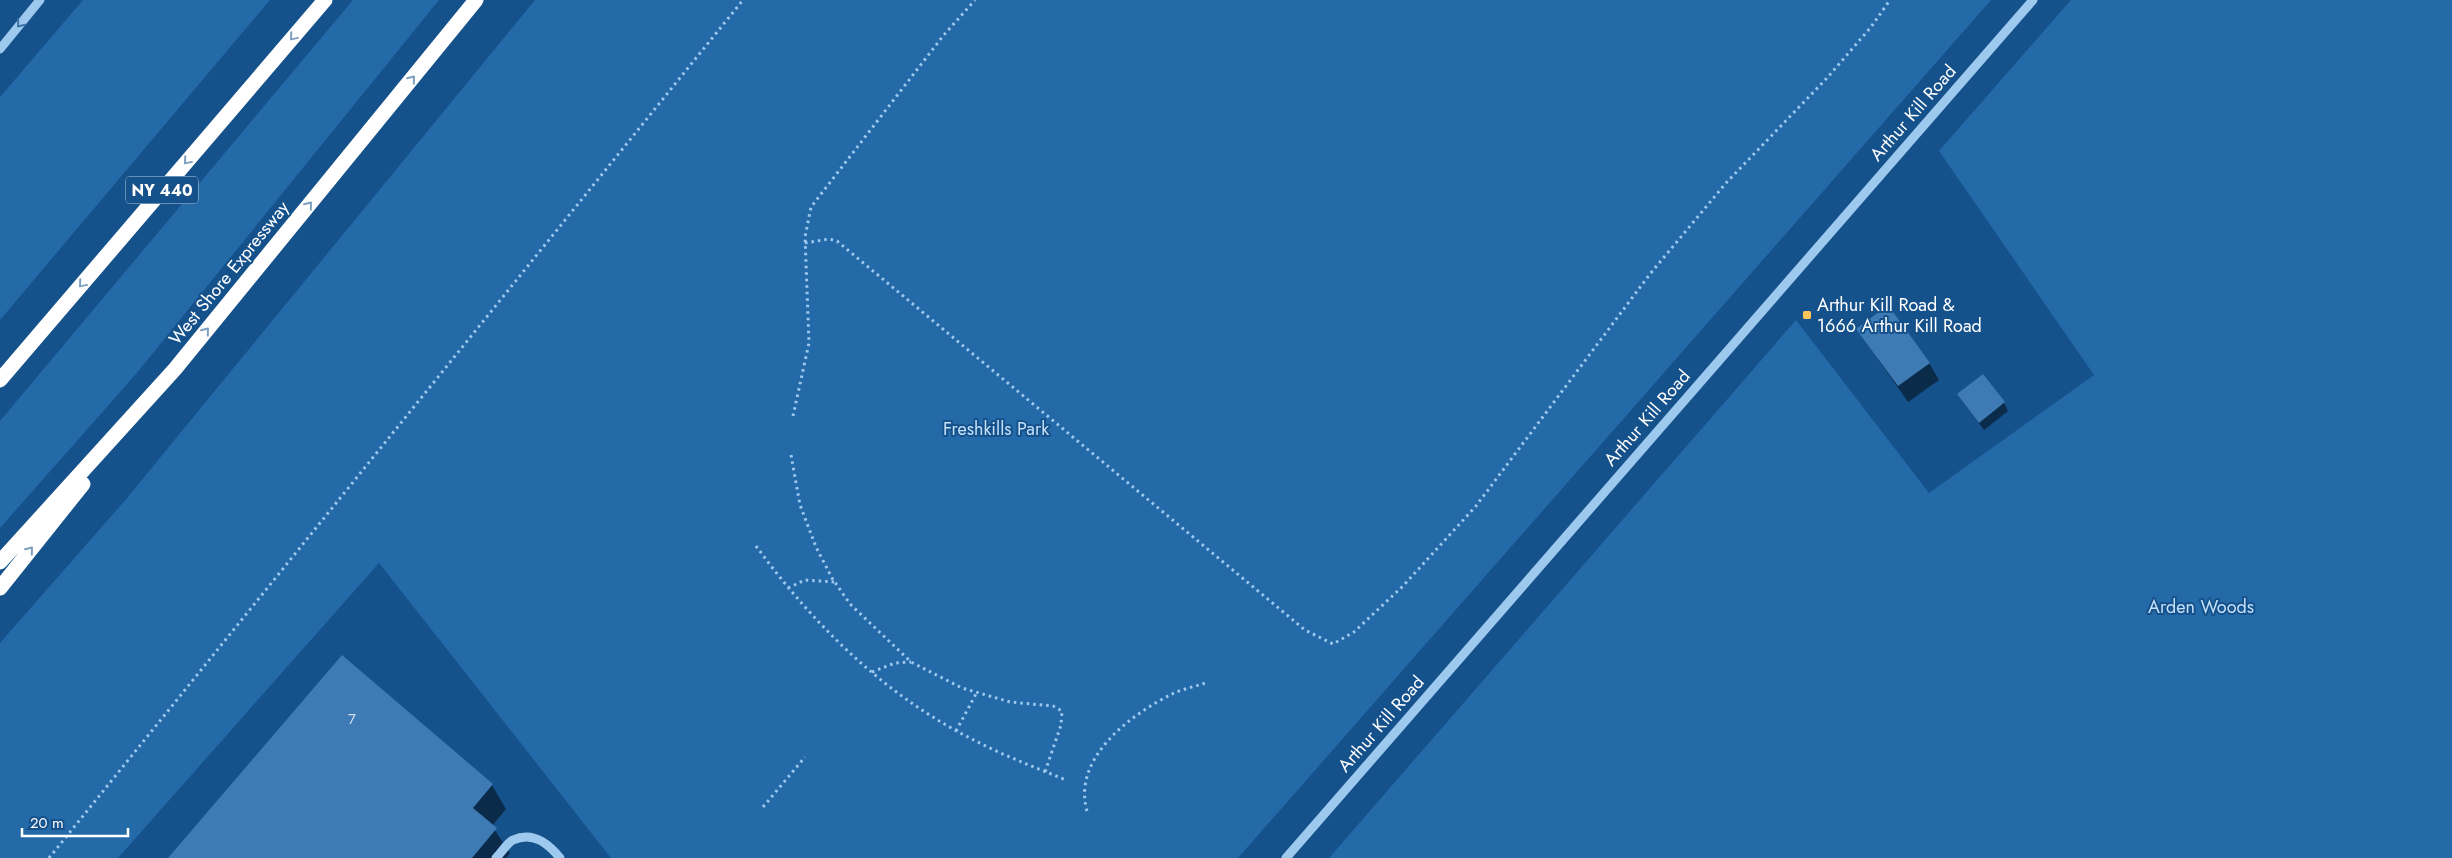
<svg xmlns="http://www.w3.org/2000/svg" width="2452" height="858" font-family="Jost,sans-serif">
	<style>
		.green { fill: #256aa8 }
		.shadow { fill: #0007 }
		.building { fill: #3e7bb4 }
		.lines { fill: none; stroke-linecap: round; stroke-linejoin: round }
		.path { stroke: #9ec9ef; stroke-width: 3; stroke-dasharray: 2.5 4; stroke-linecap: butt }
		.minor { stroke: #9ec9ef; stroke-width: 9 }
		.highway { stroke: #fff; stroke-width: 15 }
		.oneway { stroke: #3e75a9 }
		.oneway2 { stroke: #7e9fbf }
		.poi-dot { fill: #ffc45c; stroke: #15518b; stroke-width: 2 }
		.labels { text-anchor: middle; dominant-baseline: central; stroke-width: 4; stroke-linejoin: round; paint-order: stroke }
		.number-label { font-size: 15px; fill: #cfdeec }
		.shield { fill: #15518b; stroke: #b9cbdc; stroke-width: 1 }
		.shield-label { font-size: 16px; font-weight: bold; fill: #fff }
		.street-label { font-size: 18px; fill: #fff; stroke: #15518b }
		.poi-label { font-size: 18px; fill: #fff; stroke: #15518b; text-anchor: start }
		.park-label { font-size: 18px; fill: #c4e1fb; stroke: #15518b }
	</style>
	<rect width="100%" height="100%" fill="#15518b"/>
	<path class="green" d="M 83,0 L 270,0 L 0,320 L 0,97 Z
		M 353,0 L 439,0 L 136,374 L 0,528 L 0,421 Z
		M 535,0 L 1991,0 L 1238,858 L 611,858 L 379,563 L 118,858 L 0,858 L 0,643 L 127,498 Z
		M 2071,0 L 2452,0 L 2452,858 L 1329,858 L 1796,320 L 1929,493 L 2094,375 L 1939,151 Z"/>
	<path class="shadow" d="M 1857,329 L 1929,363 L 1939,380 L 1908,402 Z
		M 1958,395 L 2004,403 L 2008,411 L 1984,430 Z
		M 492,785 L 506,809 L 492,826 L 510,853 L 506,858 L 169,858 Z"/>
	<path class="building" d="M 1888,305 L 1930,363 L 1898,386 L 1856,329 Z
		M 1983,374 L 2005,402 L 1979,423 L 1957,394 Z
		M 342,655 L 493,784 L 473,808 L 497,828 L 472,858 L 168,858 Z"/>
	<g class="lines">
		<path class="path" d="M 805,243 L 829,239 L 837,241 L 1305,630 L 1333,644 L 1354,632 L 1403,586 L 1476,506 L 1650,274 L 1726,183 L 1827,78 L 1871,27 L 1890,0
			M 793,416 L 809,343 L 805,237 L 811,207 L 943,36 L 975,0
			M 791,455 L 800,505 L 816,547 L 832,578 L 850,604 L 911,662 L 962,688 L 1010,702 L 1053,706 L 1062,711 L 1061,725 L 1045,772
			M 756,546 C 813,624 884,695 972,739 C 1002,755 1034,767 1066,780
			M 788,588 L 805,580 L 835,582
			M 872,672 L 895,663 L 911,662
			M 956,731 L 977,692
			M 763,807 L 805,757
			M 1087,811 C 1072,758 1130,715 1172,694 C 1182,689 1194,687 1205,683
			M 49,858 L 743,0"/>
		<path class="minor" d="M 0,49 L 40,0
			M 496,858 C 501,853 507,843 513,840 C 533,831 548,843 560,858
			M 1286,858 L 2033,0"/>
		<path class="highway" d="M 0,380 L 325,0
			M 0,562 L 175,369 L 476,0
			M 0,588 L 83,484"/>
	</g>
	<defs><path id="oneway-chevron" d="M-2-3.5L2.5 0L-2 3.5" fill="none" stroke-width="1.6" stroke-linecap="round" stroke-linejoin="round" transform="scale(1.25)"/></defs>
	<use class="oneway" href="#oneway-chevron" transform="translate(20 24) rotate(129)"/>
	<g class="oneway2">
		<use href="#oneway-chevron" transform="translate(293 37) rotate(130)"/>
		<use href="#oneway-chevron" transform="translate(412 79) rotate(-51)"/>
		<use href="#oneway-chevron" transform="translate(187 161) rotate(130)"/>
		<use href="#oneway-chevron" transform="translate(309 205) rotate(-51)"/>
		<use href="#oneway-chevron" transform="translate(82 284) rotate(130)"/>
		<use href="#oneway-chevron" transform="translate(206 331) rotate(-51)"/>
		<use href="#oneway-chevron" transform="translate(30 550) rotate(-51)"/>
	</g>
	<rect class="poi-dot" x="1802" y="310" width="10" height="10" rx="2.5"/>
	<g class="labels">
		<g class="number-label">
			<text x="352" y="719">7</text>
		</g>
		<rect class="shield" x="126" y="176.5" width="72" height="27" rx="4"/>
		<g class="shield-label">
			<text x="162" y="190">NY 440</text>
		</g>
		<g class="street-label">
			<text transform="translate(1913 113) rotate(-49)">Arthur Kill Road</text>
			<text transform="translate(229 273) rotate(-51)">West Shore Expressway</text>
			<text transform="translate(1647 418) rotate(-49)">Arthur Kill Road</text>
			<text transform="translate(1381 724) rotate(-49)">Arthur Kill Road</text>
		</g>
		<g class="poi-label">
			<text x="1817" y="305">Arthur Kill Road &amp;<tspan x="1817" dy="21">1666 Arthur Kill Road</tspan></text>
		</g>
		<g class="park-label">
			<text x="996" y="429">Freshkills Park</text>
			<text x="2201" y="607">Arden Woods</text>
		</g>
	</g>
	<path d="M22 828v8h106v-8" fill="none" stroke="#ffffff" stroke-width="2.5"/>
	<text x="30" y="828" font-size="15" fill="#ffffff" stroke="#15518b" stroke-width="4" paint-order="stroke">20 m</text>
</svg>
